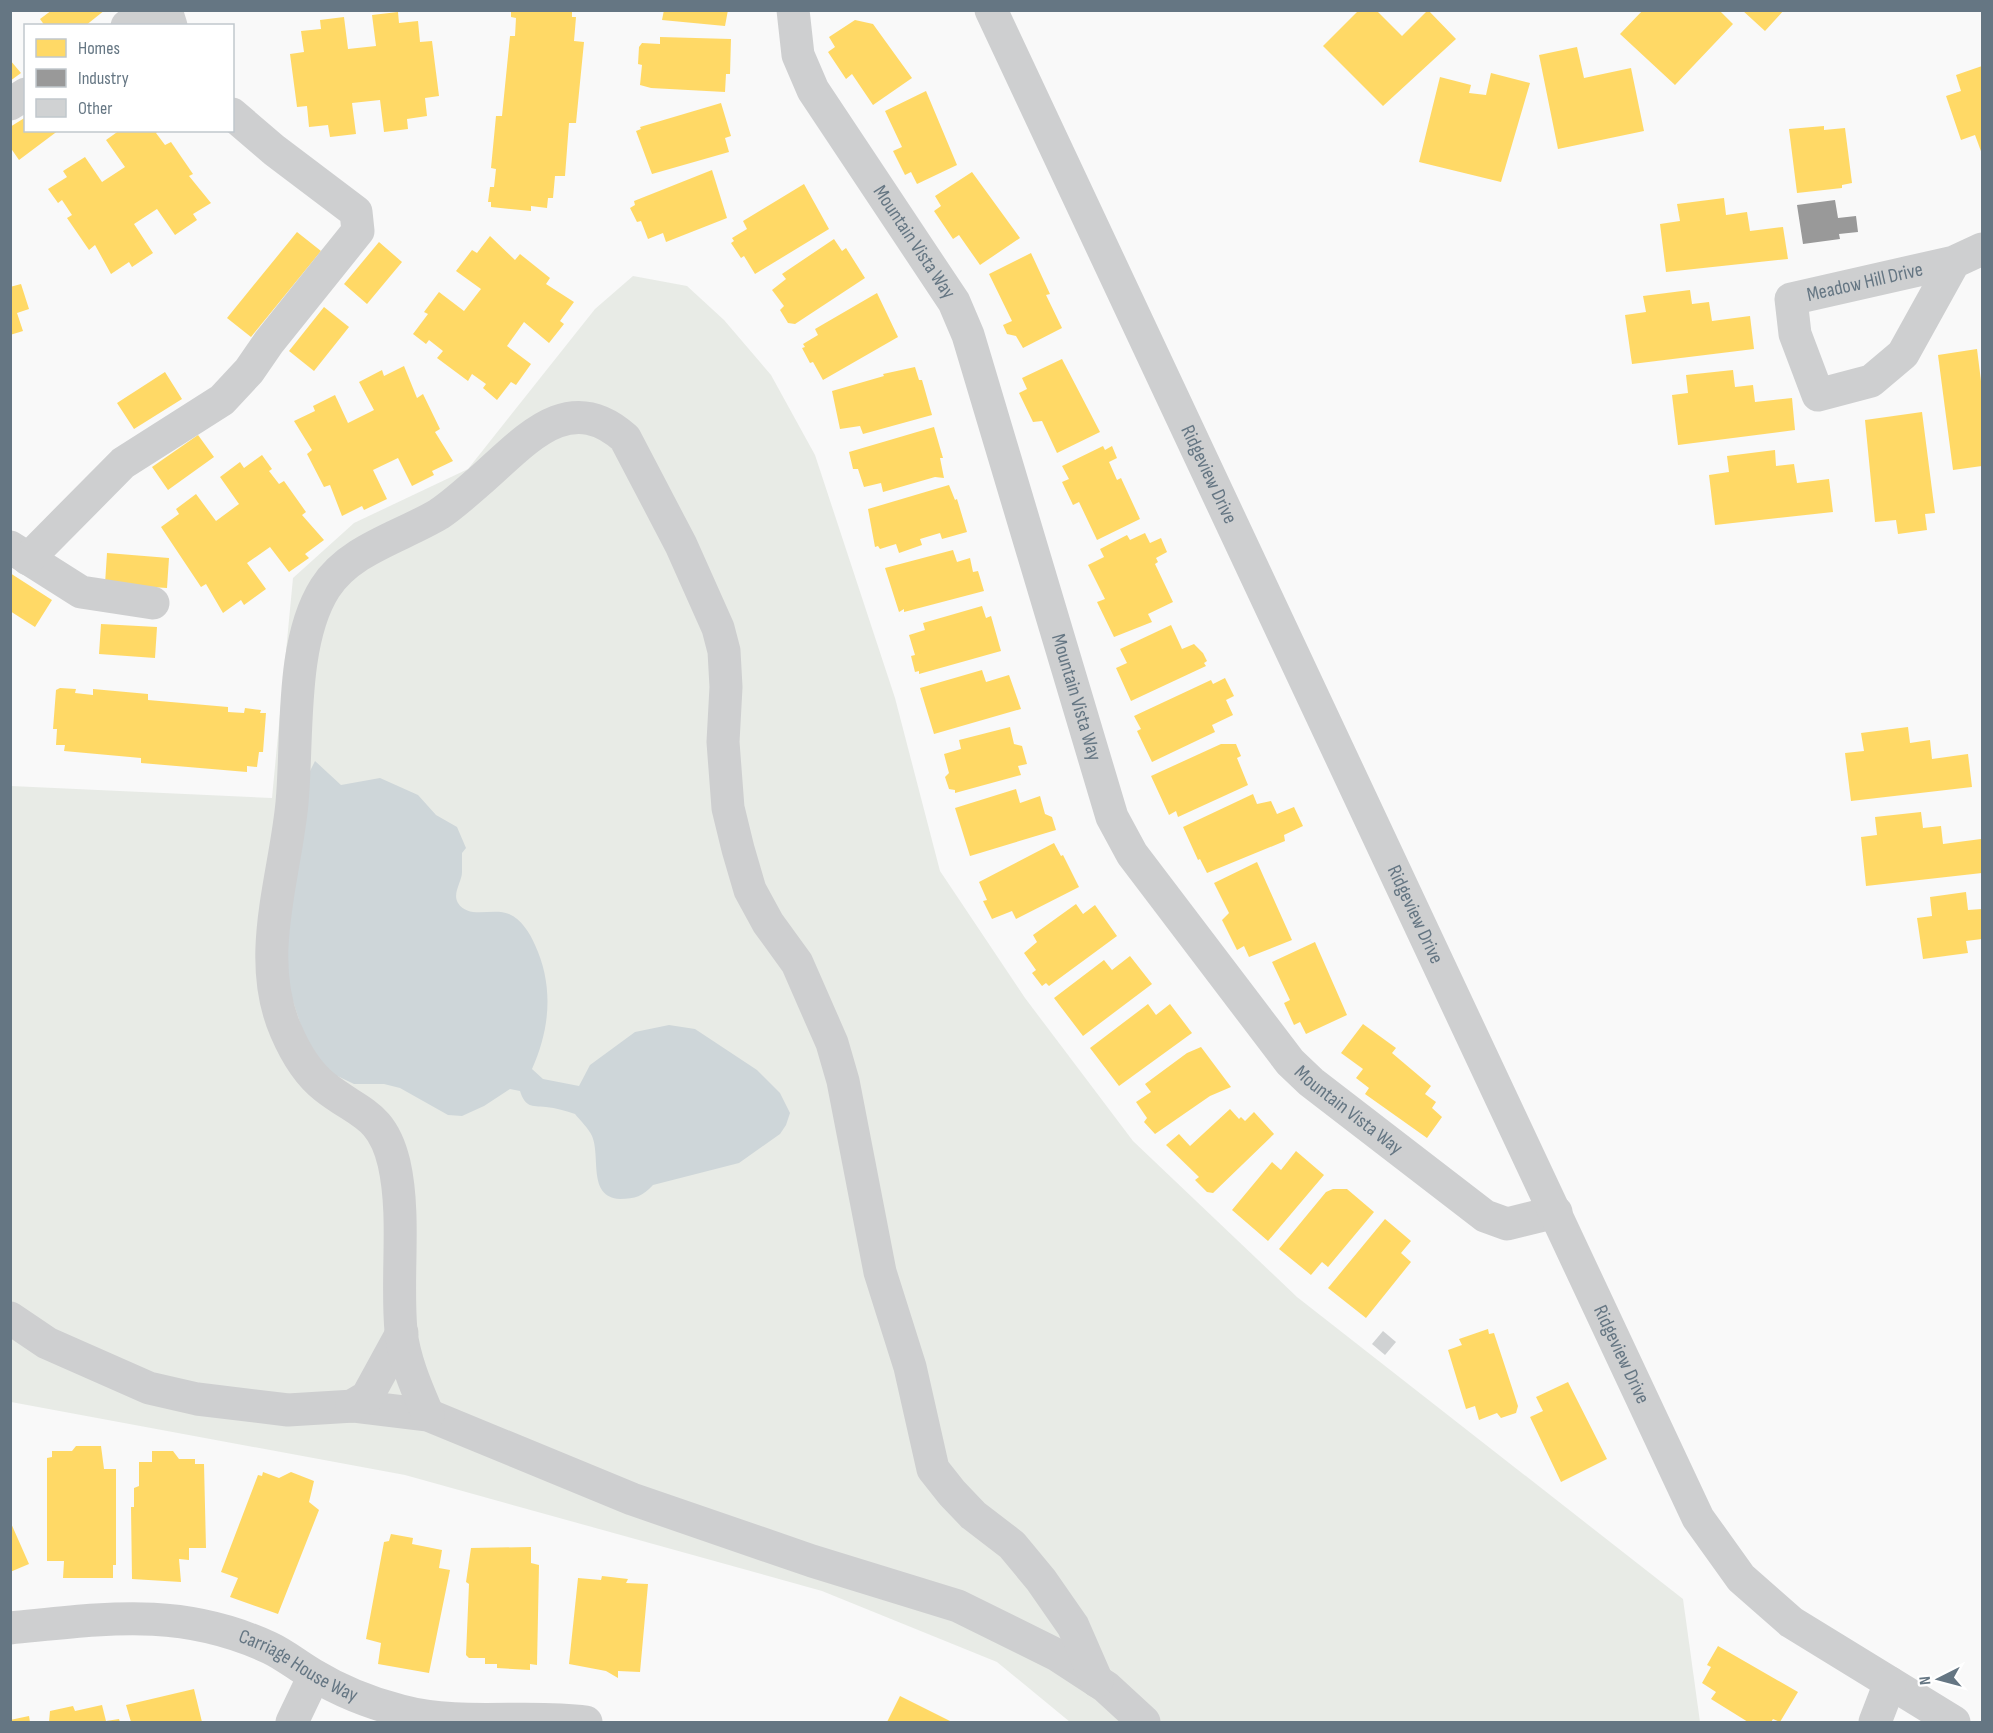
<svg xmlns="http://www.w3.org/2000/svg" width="1993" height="1733" font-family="'Sofia Sans Condensed',sans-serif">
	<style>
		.green { fill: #e8ebe6 }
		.water { fill: #ced6d9 }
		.homes { fill: #ffd966 }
		.industry { fill: #999 }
		.building { fill: #d0d2d3 }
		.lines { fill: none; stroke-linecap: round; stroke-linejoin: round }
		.minor { stroke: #cecfd0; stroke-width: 33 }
		.labels { text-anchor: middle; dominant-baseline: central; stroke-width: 6; stroke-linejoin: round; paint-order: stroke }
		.street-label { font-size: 20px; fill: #657683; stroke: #fff }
	</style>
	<rect width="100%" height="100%" fill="#f9f9f9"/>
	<path class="green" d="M 633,276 L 687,286 L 724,320 L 771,375 L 815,455 L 895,698 L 940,871 L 1025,998 L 1133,1141 L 1297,1297 L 1683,1599 L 1700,1722 L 1070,1722 L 997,1662 L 822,1591 L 405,1475 L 11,1402 L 11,786 L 272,798 L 293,578 L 354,523 L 468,469 L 595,309 Z"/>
	<path class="water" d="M 315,761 L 341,785 L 380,778 L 418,795 L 436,815 L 457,827 L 466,848 L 462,853 C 462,860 462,866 462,872 C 462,882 452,893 458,903 C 469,920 493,907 509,914 C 521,919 530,933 535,945 C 554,986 550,1029 532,1069 L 543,1079 L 579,1086 L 590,1065 L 635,1032 L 669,1025 L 695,1029 L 757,1070 L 780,1093 L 790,1113 L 786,1125 L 780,1134 L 739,1163 L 653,1185 C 643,1196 635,1199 620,1199 C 587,1197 601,1157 592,1136 C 589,1129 580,1120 575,1114 C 566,1111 556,1108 546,1107 C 531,1106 525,1107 520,1091 L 510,1089 L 484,1106 L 462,1116 L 448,1115 L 400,1088 L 384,1084 L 354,1084 L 327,1071 L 304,1035 L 290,992 L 286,954 L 307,777 Z"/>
	<path class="homes" d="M 52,10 L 105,10 L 85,26 L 45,26 L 40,19 Z
		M 511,10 L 572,10 L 572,17 L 576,17 L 574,41 L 584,42 L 576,123 L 569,123 L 565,176 L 555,176 L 553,198 L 548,198 L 547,208 L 531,206 L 531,211 L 491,207 L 491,202 L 488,202 L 490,187 L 494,187 L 496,169 L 491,168 L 496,116 L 502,116 L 510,36 L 515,36 L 516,18 L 511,17 Z
		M 664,10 L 728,10 L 725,26 L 662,20 Z
		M 1359,10 L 1376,10 L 1402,36 L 1428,10 L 1456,39 L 1383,106 L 1323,46 Z
		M 1643,10 L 1719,10 L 1733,24 L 1675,85 L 1620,34 Z
		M 1742,10 L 1784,10 L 1765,31 Z
		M 398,12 L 399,23 L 418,21 L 420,42 L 432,41 L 439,96 L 425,98 L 427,116 L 407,119 L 408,129 L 384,132 L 380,100 L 352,103 L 356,134 L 330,137 L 328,125 L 309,127 L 307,106 L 297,107 L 290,54 L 304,52 L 301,31 L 321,29 L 320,20 L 344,17 L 348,49 L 376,46 L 372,15 Z
		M 855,20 L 873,24 L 912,78 L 873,105 L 852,74 L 846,79 L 828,52 L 835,47 L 829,37 Z
		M 660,37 L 731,39 L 730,74 L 726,74 L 725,92 L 651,88 L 640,85 L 642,65 L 638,64 L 639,47 L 642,43 L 660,44 Z
		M 1577,47 L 1584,78 L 1631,68 L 1644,131 L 1558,149 L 1539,55 Z
		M 10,60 L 21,73 L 10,81 Z
		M 1982,66 L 1982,154 L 1975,135 L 1961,140 L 1946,96 L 1961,91 L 1956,75 Z
		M 1491,73 L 1530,83 L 1501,182 L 1419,162 L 1440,77 L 1471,85 L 1469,93 L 1486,95 Z
		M 926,91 L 957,165 L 917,184 L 911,172 L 905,175 L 893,151 L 902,147 L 885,111 Z
		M 721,103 L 731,136 L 725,138 L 729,152 L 652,174 L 636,131 L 641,129 L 640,127 Z
		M 26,117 L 26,130 L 59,130 L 19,160 L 10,147 L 10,127 Z
		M 1824,126 L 1824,130 L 1845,128 L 1852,183 L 1842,185 L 1842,188 L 1797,193 L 1789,129 Z
		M 120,130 L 159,130 L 156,133 L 165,145 L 171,142 L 193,174 L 189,176 L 211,203 L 193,214 L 197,220 L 175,235 L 157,209 L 134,224 L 153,253 L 132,267 L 129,262 L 111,274 L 95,245 L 89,250 L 67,218 L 72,215 L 62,200 L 58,203 L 48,189 L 67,177 L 63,171 L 85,157 L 102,182 L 125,167 L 106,140 Z
		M 712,170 L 727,218 L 666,242 L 663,233 L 648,239 L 641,221 L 637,222 L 630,208 L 635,205 L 634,201 Z
		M 972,172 L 1020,238 L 980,265 L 959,235 L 953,239 L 934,211 L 941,206 L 935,196 Z
		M 804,184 L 829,229 L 755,274 L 744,256 L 741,258 L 731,243 L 734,241 L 732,238 L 747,229 L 743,221 Z
		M 1724,198 L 1726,215 L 1747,212 L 1750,231 L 1783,227 L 1788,259 L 1666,272 L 1660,224 L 1680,221 L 1677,204 Z
		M 297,232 L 321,251 L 251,337 L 227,318 Z
		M 490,236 L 515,260 L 520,254 L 550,278 L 546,284 L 574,302 L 560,321 L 564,324 L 549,343 L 524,322 L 507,346 L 531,364 L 516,385 L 511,382 L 497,400 L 483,388 L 486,384 L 472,374 L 468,381 L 437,358 L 443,351 L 429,340 L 426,344 L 413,334 L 428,314 L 424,312 L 439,292 L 464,311 L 481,289 L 456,271 L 472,250 L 477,253 Z
		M 834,239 L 842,251 L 846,248 L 865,278 L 795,324 L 788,323 L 780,310 L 784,306 L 772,290 L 786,279 L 782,274 Z
		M 379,242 L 402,262 L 367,304 L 344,284 Z
		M 1031,253 L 1050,294 L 1046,295 L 1062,328 L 1023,348 L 1016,336 L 1007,334 L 1003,325 L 1012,321 L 989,274 Z
		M 21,284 L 29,309 L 17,313 L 23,331 L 10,335 L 10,287 Z
		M 1690,290 L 1692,304 L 1709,302 L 1712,321 L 1750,316 L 1754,349 L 1632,364 L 1625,315 L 1646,312 L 1643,296 Z
		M 877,293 L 898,337 L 823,380 L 813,362 L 810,363 L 802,348 L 805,347 L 803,344 L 818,335 L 815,329 Z
		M 324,307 L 349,327 L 314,371 L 289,351 Z
		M 1977,349 L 1982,389 L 1982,466 L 1953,470 L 1938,355 Z
		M 1062,359 L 1100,432 L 1057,453 L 1042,421 L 1033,422 L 1019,393 L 1027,389 L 1022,378 Z
		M 404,366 L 417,398 L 423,394 L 440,429 L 435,432 L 453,461 L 432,471 L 434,475 L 412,486 L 398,458 L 373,470 L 387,499 L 364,510 L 362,506 L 342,516 L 330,485 L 324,487 L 307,454 L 312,450 L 294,421 L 315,411 L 313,406 L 335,395 L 348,423 L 374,410 L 359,382 L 382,370 L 384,376 Z
		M 915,367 L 919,380 L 922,380 L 932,415 L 863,434 L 860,426 L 840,429 L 832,391 L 884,376 L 883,374 Z
		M 1733,370 L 1735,387 L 1753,385 L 1755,402 L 1792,398 L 1795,430 L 1678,445 L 1672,395 L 1688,393 L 1686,375 Z
		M 165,372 L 182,399 L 134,429 L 117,403 Z
		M 1922,412 L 1935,513 L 1925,514 L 1927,530 L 1898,534 L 1896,520 L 1875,522 L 1865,420 Z
		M 934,427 L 943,458 L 940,458 L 944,478 L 935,477 L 883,492 L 881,483 L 864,487 L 858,469 L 853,469 L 849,452 Z
		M 198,435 L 214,457 L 168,490 L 152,467 Z
		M 1103,446 L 1105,450 L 1112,446 L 1117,458 L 1109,462 L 1117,480 L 1121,478 L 1140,519 L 1097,540 L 1079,502 L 1073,505 L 1062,482 L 1069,479 L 1062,466 Z
		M 1775,450 L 1776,466 L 1794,464 L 1797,483 L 1829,479 L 1833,512 L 1715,525 L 1709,475 L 1729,472 L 1727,456 Z
		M 262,455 L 272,469 L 269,471 L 279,484 L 284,481 L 306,512 L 302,515 L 324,540 L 305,554 L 309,558 L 289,572 L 270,547 L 247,563 L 266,589 L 244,605 L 241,600 L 223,613 L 206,584 L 201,587 L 161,527 L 179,514 L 176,509 L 196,494 L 216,521 L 239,504 L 220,477 L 240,462 L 244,468 Z
		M 949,485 L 955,500 L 957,499 L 967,532 L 942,539 L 940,533 L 920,539 L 922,545 L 899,553 L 896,544 L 880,549 L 878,546 L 875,547 L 868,509 Z
		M 1145,533 L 1150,543 L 1161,538 L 1167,552 L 1156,558 L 1158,562 L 1155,564 L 1173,602 L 1148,614 L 1152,622 L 1114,637 L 1097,602 L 1105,599 L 1088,565 L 1104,557 L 1100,549 L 1127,535 L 1130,540 Z
		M 953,550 L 957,562 L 970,558 L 973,572 L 978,571 L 984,591 L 904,612 L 904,609 L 899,612 L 885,568 Z
		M 107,553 L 169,558 L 167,588 L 105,584 Z
		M 10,573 L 52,600 L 35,627 L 10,611 Z
		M 982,606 L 986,618 L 991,616 L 1001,651 L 919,674 L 919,671 L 915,672 L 911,656 L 915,655 L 909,635 L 925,630 L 923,623 Z
		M 101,624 L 157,627 L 155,658 L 99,654 Z
		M 1171,625 L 1182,649 L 1194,644 L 1203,653 L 1207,661 L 1204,663 L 1206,666 L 1131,701 L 1116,668 L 1127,663 L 1120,649 Z
		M 982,670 L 986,682 L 1009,675 L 1021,709 L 934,734 L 920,688 Z
		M 1225,678 L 1234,696 L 1226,700 L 1233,715 L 1212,725 L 1215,732 L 1152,762 L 1137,731 L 1141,729 L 1134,716 L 1211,680 L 1213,684 Z
		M 60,688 L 76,689 L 75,693 L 93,695 L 93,689 L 148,694 L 148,700 L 228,707 L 228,712 L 244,713 L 245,708 L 261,710 L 260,713 L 266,713 L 263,752 L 259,752 L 257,767 L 247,766 L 247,772 L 141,763 L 141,758 L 64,751 L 65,745 L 56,745 L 57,729 L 53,729 L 56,690 Z
		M 1010,727 L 1014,744 L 1022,746 L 1027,764 L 1018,766 L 1021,775 L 955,793 L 955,790 L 949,789 L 945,777 L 949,773 L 944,754 L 961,749 L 959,740 Z
		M 1908,727 L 1910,743 L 1930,740 L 1932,759 L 1968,754 L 1972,787 L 1851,801 L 1845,753 L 1864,751 L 1861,733 Z
		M 1221,744 L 1236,744 L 1241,756 L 1237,758 L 1248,785 L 1178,817 L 1176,811 L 1169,815 L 1151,776 Z
		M 1016,789 L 1020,803 L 1040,796 L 1045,814 L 1052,817 L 1056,830 L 970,856 L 955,808 Z
		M 1253,794 L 1257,804 L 1271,801 L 1277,814 L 1294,807 L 1303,826 L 1284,835 L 1285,841 L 1207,873 L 1200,859 L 1198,860 L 1183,827 Z
		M 1921,812 L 1923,828 L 1941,826 L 1943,844 L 1981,839 L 1982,873 L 1866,886 L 1861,837 L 1877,835 L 1875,817 Z
		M 1054,843 L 1061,856 L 1063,855 L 1079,887 L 1016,919 L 1012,911 L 992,919 L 983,901 L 987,900 L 979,882 Z
		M 1257,862 L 1292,940 L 1249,957 L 1244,946 L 1237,950 L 1222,920 L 1229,913 L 1214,883 Z
		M 1966,892 L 1968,910 L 1982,909 L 1982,939 L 1966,941 L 1968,953 L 1923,959 L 1917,918 L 1932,916 L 1930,897 Z
		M 1076,904 L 1083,914 L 1095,905 L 1117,936 L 1049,986 L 1046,983 L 1042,986 L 1032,973 L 1036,970 L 1024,953 L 1037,942 L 1033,935 Z
		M 1315,942 L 1347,1015 L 1306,1034 L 1300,1022 L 1294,1025 L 1284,1003 L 1290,1000 L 1272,962 Z
		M 1130,956 L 1152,984 L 1083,1036 L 1054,998 L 1104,960 L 1112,970 Z
		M 1148,1004 L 1156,1015 L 1170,1004 L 1192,1033 L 1119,1086 L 1090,1048 Z
		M 1363,1024 L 1396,1048 L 1392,1053 L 1431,1086 L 1425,1094 L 1436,1102 L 1432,1108 L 1442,1117 L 1427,1138 L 1365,1094 L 1369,1088 L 1356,1078 L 1363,1069 L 1341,1053 Z
		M 1201,1047 L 1231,1087 L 1210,1096 L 1155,1134 L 1144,1122 L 1147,1118 L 1136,1102 L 1151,1092 L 1145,1084 L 1187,1053 Z
		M 1230,1109 L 1239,1119 L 1241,1117 L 1245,1121 L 1254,1112 L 1274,1134 L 1213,1193 L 1207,1192 L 1195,1180 L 1199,1177 L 1166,1145 L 1179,1134 L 1190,1146 Z
		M 1296,1151 L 1324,1175 L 1268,1241 L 1232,1210 L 1272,1162 L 1281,1170 Z
		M 1333,1189 L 1347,1189 L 1374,1212 L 1328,1267 L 1322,1262 L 1311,1275 L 1279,1249 L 1326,1192 Z
		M 1385,1219 L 1411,1241 L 1401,1253 L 1411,1262 L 1366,1318 L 1328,1288 Z
		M 1488,1329 L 1489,1334 L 1494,1333 L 1518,1406 L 1516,1413 L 1501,1418 L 1497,1413 L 1479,1420 L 1475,1406 L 1466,1409 L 1448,1350 L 1462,1345 L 1459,1339 Z
		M 1568,1382 L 1607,1459 L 1561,1482 L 1530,1417 L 1543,1411 L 1536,1397 Z
		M 76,1446 L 101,1446 L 104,1469 L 116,1469 L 116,1565 L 113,1565 L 113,1578 L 63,1578 L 64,1561 L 47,1561 L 47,1458 L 52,1457 L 52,1451 L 72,1451 Z
		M 152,1451 L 173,1451 L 179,1459 L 195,1459 L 195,1464 L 204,1464 L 206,1548 L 189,1548 L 189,1560 L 179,1559 L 181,1582 L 132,1579 L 131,1507 L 134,1507 L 134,1488 L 139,1486 L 139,1462 L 152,1462 Z
		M 263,1472 L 279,1478 L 291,1472 L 314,1481 L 309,1502 L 319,1510 L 278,1614 L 230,1597 L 238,1578 L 221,1572 L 258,1475 L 262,1476 Z
		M 10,1521 L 29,1564 L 10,1572 Z
		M 391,1534 L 413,1538 L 412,1544 L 442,1550 L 439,1568 L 450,1570 L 429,1673 L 378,1664 L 381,1643 L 366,1639 L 384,1542 L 389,1541 Z
		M 531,1547 L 531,1563 L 539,1565 L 537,1665 L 530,1664 L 530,1670 L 497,1668 L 497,1664 L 485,1664 L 485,1658 L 469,1658 L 466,1655 L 469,1584 L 466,1582 L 471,1548 Z
		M 602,1576 L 628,1579 L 626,1583 L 648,1584 L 640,1672 L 618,1671 L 618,1678 L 606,1671 L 569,1664 L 578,1578 L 601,1580 Z
		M 1718,1646 L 1798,1692 L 1780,1722 L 1773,1719 L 1771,1722 L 1748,1722 L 1711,1699 L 1716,1692 L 1702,1683 L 1711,1667 L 1707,1665 Z
		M 194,1689 L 202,1722 L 131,1722 L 126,1705 Z
		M 900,1696 L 952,1722 L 887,1722 Z
		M 102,1705 L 106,1721 L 119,1719 L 120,1722 L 49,1722 L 50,1711 L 73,1706 L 75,1711 Z
		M 29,1716 L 30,1722 L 10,1722 L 10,1720 Z"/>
	<path class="industry" d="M 1835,200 L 1838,218 L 1856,216 L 1858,232 L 1839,234 L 1840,239 L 1803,244 L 1797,205 Z"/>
	<path class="building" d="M 1383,1331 L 1396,1342 L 1385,1355 L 1372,1344 Z"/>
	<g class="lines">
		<g class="minor">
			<path d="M 166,10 L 171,26"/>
			<path id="s1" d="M 793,10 L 798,55 L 813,90 L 954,302 L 968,335 L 1112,817 L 1132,854 L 1290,1062 L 1311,1082 L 1485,1216 L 1507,1224 L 1556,1212"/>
			<path id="s2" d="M 991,10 L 1698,1518 L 1741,1578 L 1791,1622 L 1954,1722"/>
			<path d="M 127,26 L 149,10"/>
			<path d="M 10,104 L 26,94"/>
			<path id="s3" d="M 1954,262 L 1903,354 L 1871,381 L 1818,395 L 1795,334 L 1791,299 L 1954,262 L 1982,249"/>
			<path d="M 10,547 L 81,592 L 153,603"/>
			<path d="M 28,559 L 123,463 L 222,400 L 249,371 L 269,342 L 358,231 L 356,212 L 274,150 L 232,114"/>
			<path d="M 10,1318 L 47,1343 L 149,1388 L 197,1399 L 288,1410 L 354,1406 L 428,1415 L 632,1499 L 812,1561 L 958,1606 L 1057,1655 L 1106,1687 L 1144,1722"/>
			<path d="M 352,1406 L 367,1397 L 402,1333"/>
			<path d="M 428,1415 C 417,1389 404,1360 401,1331 C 396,1277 406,1216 394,1163 C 382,1113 359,1114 325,1087 C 307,1073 295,1052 286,1031 C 254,958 285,878 292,803 C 298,739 290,643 325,588 C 350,549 401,537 439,514 C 454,504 469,490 483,478 C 526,440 569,388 625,438 L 681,545 L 718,628 L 724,651 L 726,687 L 723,742 L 728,808 L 738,849 L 750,890 L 768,923 L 797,963 L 832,1043 L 843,1081 L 880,1272 L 910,1367 L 933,1469 L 952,1493 L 973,1515 L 1012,1545 L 1041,1580 L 1073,1626 L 1097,1681"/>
			<path id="s4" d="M 10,1628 C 104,1619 180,1606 270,1648 C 285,1655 298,1666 312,1674 C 340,1691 370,1703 401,1711 C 461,1727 525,1714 586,1722"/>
			<path d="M 292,1722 L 314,1676"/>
			<path d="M 1875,1722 L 1890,1683"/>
		</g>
	</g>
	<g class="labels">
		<g class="street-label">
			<text stroke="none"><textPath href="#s1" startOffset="266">Mountain Vista Way</textPath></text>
			<text stroke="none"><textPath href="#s3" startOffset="378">Meadow Hill Drive</textPath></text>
			<text stroke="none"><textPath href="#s2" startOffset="513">Ridgeview Drive</textPath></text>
			<text stroke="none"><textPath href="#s1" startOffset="752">Mountain Vista Way</textPath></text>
			<text stroke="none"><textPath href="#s2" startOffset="999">Ridgeview Drive</textPath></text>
			<text stroke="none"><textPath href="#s1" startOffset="1256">Mountain Vista Way</textPath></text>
			<text stroke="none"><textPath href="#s2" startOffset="1485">Ridgeview Drive</textPath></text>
			<text stroke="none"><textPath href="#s4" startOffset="298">Carriage House Way</textPath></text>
		</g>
	</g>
	<rect width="1993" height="1733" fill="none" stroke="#657683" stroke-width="24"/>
	<rect x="24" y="24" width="210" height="108" fill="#ffffff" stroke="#c1c8cd" stroke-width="1.5"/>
	<rect x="36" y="39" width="30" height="18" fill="#ffd966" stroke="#c1c8cd" stroke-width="1.5"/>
	<text x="78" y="54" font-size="18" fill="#657683">Homes</text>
	<rect x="36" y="69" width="30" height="18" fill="#999999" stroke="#c1c8cd" stroke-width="1.5"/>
	<text x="78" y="84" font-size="18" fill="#657683">Industry</text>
	<rect x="36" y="99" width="30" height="18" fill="#d0d2d3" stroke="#c1c8cd" stroke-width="1.5"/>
	<text x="78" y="114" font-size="18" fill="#657683">Other</text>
	<g transform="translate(1939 1679) rotate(264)" stroke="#ffffff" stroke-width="4.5" paint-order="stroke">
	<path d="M0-4.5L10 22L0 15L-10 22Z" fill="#657683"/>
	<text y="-9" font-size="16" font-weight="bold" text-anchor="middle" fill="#657683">N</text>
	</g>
</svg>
